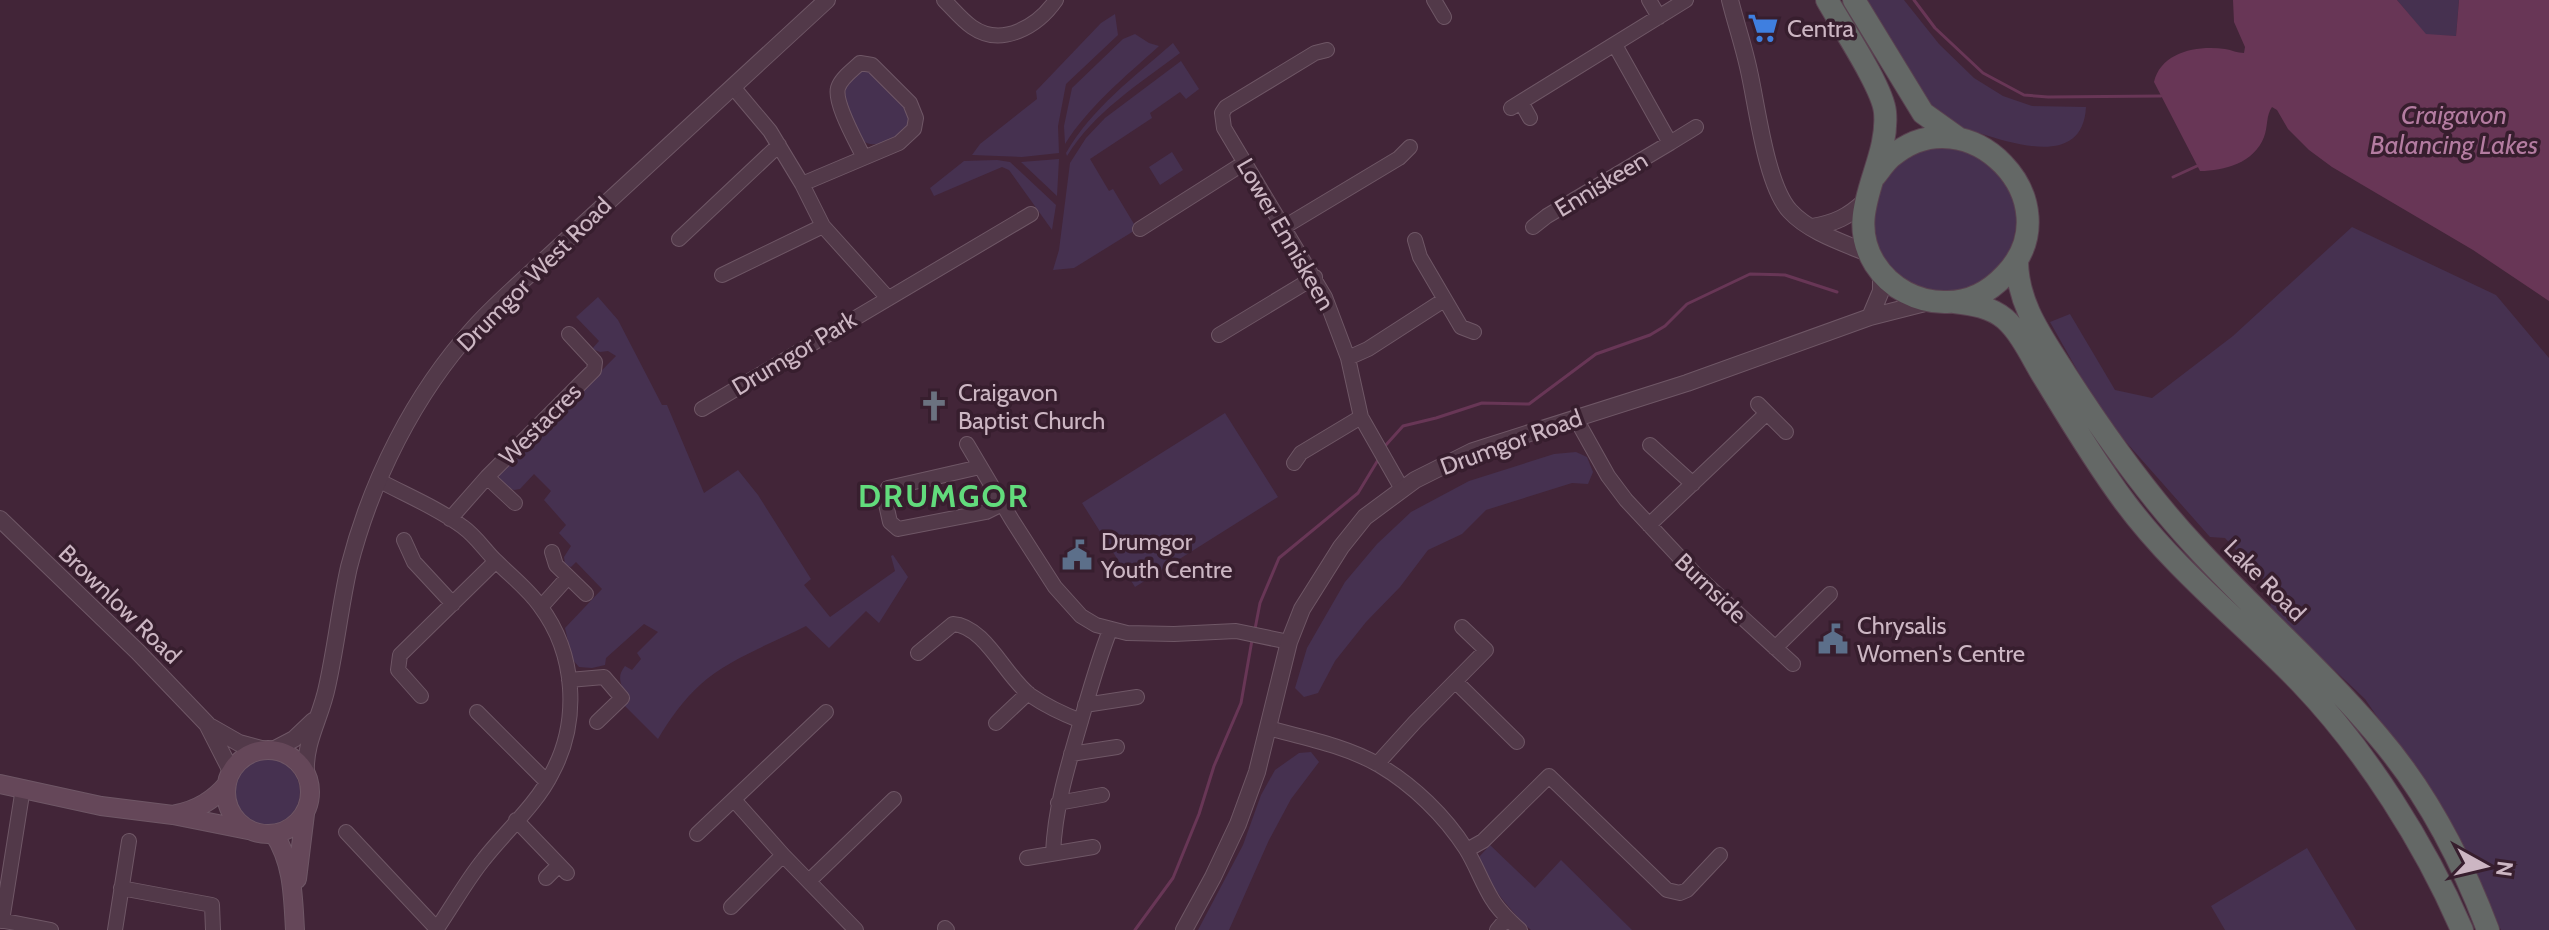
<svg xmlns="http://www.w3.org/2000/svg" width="2549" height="930" font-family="Cabin,sans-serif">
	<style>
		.green { fill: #463150 }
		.water { fill: #683656 }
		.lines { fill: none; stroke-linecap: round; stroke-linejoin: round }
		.stream { stroke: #683656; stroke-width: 3 }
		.minor-casing { stroke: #6f5766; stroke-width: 16 }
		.tertiary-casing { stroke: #6f5766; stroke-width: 18 }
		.secondary-casing { stroke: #6f5766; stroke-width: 20 }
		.trunk-casing { stroke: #594150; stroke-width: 24 }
		.minor { stroke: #523949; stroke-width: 14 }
		.tertiary { stroke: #523949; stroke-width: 16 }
		.secondary { stroke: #654759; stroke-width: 18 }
		.trunk { stroke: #646866; stroke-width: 22 }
		.labels { text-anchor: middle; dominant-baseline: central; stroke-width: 7; stroke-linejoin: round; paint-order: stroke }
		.poi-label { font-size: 24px; fill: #ccb6c3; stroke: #371e2e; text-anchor: start }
		.street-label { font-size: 24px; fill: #ccb6c3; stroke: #371e2e }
		.water-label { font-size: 26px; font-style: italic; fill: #b47ca1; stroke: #371e2e }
		.district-label { font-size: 32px; font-weight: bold; letter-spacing: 2px; fill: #62db7c; stroke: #371e2e }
	</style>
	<rect width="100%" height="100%" fill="#422538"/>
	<path class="green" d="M 1867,0 L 1904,0 L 1939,44 L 1974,78 L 2003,96 L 2032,106 L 2086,107 C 2083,166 2018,145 1982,134 C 1965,129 1947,124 1933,111 C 1922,100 1914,83 1906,70 C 1893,46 1880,23 1867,0 Z
		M 2397,0 L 2459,0 L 2456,36 L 2426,35 Z
		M 1115,14 L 1118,35 L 1066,84 L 1058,126 L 1059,153 L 1022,157 L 972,155 L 980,144 L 1037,99 L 1036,91 L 1101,23 Z
		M 1135,34 L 1149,43 L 1159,46 C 1126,76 1089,106 1065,144 L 1064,126 L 1072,88 L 1123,39 Z
		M 1173,43 L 1180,53 C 1139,84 1094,112 1067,156 L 1066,153 C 1092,108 1134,77 1173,43 Z
		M 1181,61 L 1199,89 L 1186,99 L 1180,92 L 1150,113 L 1152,118 L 1090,159 L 1109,191 L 1113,189 L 1137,229 L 1074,268 L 1053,270 L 1059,250 L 1070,163 L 1086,138 L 1105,118 Z
		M 864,70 L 872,71 L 906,106 L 911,119 L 904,133 C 890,138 874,151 862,140 C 851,114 829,85 864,70 Z
		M1872 220a72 72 0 1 1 144 0a72 72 0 1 1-144 0Z
		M 1172,152 L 1183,170 L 1160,185 L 1149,167 Z
		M 1059,159 L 1057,196 L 1021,162 Z
		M 997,160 L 1010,162 L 1056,205 L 1052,230 L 1009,170 L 1002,167 L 934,196 L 930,188 L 964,161 Z
		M 2352,227 L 2496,295 L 2549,358 L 2549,930 L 2501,930 L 2457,832 L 2365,699 L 2270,609 L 2272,589 L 2225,538 L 2210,537 L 2103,416 L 2050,322 L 2070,314 L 2115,390 L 2152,398 L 2233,336 Z
		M 598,297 L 618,320 L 662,405 L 667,405 L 704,493 L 738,470 L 758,495 L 811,579 L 804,585 L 830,617 L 895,571 L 891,556 L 893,555 L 908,577 L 879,623 L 866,611 L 829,648 L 806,626 C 773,643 728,659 701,684 C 684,699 669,720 658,739 L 624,705 L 627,696 C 621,685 616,677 625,666 L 632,670 L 641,659 L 637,653 L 658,632 L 644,624 L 606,658 L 605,665 L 592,668 L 579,667 L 572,659 L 565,628 L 602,589 L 576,562 L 571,567 L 565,565 L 564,557 L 571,546 L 559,533 L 566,525 L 544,500 L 551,491 L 534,474 L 520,489 L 514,490 L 500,484 L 499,474 L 616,356 L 608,351 L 600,352 L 592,349 L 599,341 L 576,317 Z
		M 1225,413 L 1278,497 L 1135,587 L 1082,503 Z
		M 1576,452 L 1587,457 L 1593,472 L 1588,484 L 1572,483 L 1486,510 L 1462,534 L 1428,550 L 1400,587 L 1366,622 L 1335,661 L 1318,693 L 1304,697 L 1295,688 L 1307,648 L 1345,582 L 1377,544 L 1411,512 L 1469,481 L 1554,454 Z
		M 1311,752 L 1319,762 L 1291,799 L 1269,840 L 1229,930 L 1198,930 L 1243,845 L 1261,795 L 1275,770 L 1299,753 Z
		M234 792a33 33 0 1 1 66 0a33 33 0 1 1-66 0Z
		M 1490,845 L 1535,888 L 1561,860 L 1632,930 L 1531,930 C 1513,914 1484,880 1479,857 Z
		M 2307,848 L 2356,930 L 2225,930 L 2211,906 Z"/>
	<path class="water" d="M 2233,0 L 2397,0 L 2426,34 L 2456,36 L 2459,0 L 2549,0 L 2549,301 L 2473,250 L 2332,167 L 2309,150 L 2288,129 L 2277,110 L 2272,107 C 2266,115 2268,127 2264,137 C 2254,163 2224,171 2200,171 L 2154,82 C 2161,52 2197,45 2225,49 C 2232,50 2237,53 2244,53 L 2245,47 L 2234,22 Z"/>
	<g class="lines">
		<path class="stream" d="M 1914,0 L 1935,28 L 1983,73 L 2024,95 L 2048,97 L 2161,96
			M 2173,177 L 2197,166
			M 1385,446 L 1403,426 L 1436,418 L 1482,403 L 1529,404 L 1596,354 L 1650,335 L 1665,326 L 1687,304 L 1750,274 L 1785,275 L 1837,292
			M 1255,629 L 1260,603 L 1279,558 L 1358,493 L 1378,460
			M 1135,930 L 1173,878 L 1199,814 L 1214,766 L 1241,703 L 1252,640"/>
		<g class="minor-casing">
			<path id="minor" d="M 944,0 C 953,9 962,20 972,27 C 1002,48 1038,26 1056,0
				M 1434,0 L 1444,17
				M 1649,0 L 1659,17
				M 1327,50 L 1315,53 L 1226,107 L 1222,113 L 1224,128 L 1325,297 L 1348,358 L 1361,417 L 1402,489
				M 733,87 L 770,131 L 802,184 L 823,226 L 887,297
				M 1521,102 L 1530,118
				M 1511,108 L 1686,0
				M 1670,143 L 1696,127
				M 802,184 L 899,143 L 914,129 L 916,118 L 910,103 L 872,65 L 860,63 C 853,70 841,78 838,88 C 834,103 856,141 863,156
				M 1284,227 L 1399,158 L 1410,147
				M 1533,227 L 1547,216 L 1670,143 L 1615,45
				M 1140,229 L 1244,163
				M 679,239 L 779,145
				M 1415,240 L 1420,257 L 1461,327 L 1474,332
				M 722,275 L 823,226
				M 1219,335 L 1315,277
				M 1348,358 L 1368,349 L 1444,300
				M 702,409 L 1031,214
				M 1767,413 L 1786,432
				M 1575,417 L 1608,476 L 1626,500 L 1697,576 L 1793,664
				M 967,444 L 1012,520 L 1055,587 L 1081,616 L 1096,625 L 1127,633 L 1174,634 L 1236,631 L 1289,642
				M 1650,445 L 1693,484
				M 1294,463 L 1301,453 L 1361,417
				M 980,467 L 888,488 L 884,495 L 890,522 L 898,529 L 986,512 L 1002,504
				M 487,477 L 515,503
				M 378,480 C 406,495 438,508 463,527 C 477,537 485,551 497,562 C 512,577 528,589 540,606 C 576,654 580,721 552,773 C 537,804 505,832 484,859 C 466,881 452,907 436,930
				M 450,519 L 487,477 L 594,370 L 595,362 L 569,334
				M 1649,525 L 1767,413 L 1758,404
				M 404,540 L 414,562 L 453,604
				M 552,552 L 556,565 L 586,594
				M 541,607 L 568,577
				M 1775,648 L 1830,594
				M 918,653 L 953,624 C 985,626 1005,676 1030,695 C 1046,706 1063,714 1081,721
				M 569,680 L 604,677 L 622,698 L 597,722
				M 1456,682 L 1517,742
				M 421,696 L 398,670 L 400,655 L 496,561
				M 1085,705 L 1137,697
				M 477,712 L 547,782
				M 996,723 L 1028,693
				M 1268,728 C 1305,738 1346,746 1379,765 C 1413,785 1445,816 1466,849 C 1476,865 1482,883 1492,899 C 1499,911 1510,921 1520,930
				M 1071,754 L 1117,747
				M 1377,764 L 1415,722 L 1486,650 L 1462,627
				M 735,801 L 783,855 L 856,930
				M 1058,803 L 1102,795
				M 516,820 L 567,873
				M 346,832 L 437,929
				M 697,834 L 826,712
				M 1467,850 L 1483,841 L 1549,776 L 1667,890 L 1680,893 L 1687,890 L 1720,855
				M 1053,853 C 1055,810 1066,772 1078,731 C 1088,697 1097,663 1110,630
				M 1027,858 L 1093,847
				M 546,878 L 559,865
				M 809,881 L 894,799
				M 121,888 L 212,905 L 213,930
				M 731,907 L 783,855
				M 0,920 L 51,930
				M 2,921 L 23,788
				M 945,928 L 947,930
				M 115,930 L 129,841
				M 1497,930 L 1507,918"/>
		</g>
		<g class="tertiary-casing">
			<path id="tertiary" d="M 1730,0 C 1736,24 1744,47 1749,71 C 1757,106 1766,185 1790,211 C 1809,232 1844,243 1870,254
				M 1812,227 C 1835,223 1848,217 1865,201
				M 1870,317 L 1881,291 L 1881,272
				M 0,519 L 138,652 L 207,724 L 231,771
				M 211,727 L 239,743 L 265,750
				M 273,750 L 294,739 L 313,721
				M 306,774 C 304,742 321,717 327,687 C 336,647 340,607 349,567 C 371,481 414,394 474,328 C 489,311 506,296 522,281 L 827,0
				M 1184,930 L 1213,877 L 1238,824 L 1257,772 L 1289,642 L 1302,609 L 1341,547 L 1365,517 L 1415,480 L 1473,451 L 1687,383 L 1870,317 L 1929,302"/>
		</g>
		<g class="secondary-casing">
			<path id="secondary" d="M226 792a42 42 0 1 1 84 0a42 42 0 1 1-84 0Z
				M 0,784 L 101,806 L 173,815 L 248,830
				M 176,814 C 197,810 213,801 227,784
				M 274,834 C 293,863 293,896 295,930
				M 297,879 L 305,814"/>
		</g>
		<g class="trunk-casing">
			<path id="trunk" d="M 1827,0 C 1841,25 1883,88 1885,112 C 1890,166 1842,212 1875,264 C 1890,288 1918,303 1947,302 C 1970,302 1990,291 2005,275 C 2075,203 1968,91 1891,157 C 1885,162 1880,170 1875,176
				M 1854,0 L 1923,113 L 1958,138
				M 2017,260 C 2017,305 2043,338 2066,375 C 2104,434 2145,492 2193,544 C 2253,610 2321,668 2378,736 C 2427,793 2462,861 2488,930
				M 1954,302 C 1972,304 1991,307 2005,319 C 2022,334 2033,360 2045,379 C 2070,420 2095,462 2124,501 C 2175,570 2242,622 2301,683 C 2366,751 2425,844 2462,930"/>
		</g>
		<use href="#minor" class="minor"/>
		<use href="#tertiary" class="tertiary"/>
		<use href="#secondary" class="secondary"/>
		<use href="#trunk" class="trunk"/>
	</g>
	<defs>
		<g id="supermarket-bare" transform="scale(2.4)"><path d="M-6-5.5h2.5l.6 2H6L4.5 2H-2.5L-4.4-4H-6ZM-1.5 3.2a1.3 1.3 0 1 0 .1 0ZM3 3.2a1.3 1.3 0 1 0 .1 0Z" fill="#3f7fe0" stroke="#371e2e" stroke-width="2.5" paint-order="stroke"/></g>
		<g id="church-bare" transform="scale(2.4)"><path d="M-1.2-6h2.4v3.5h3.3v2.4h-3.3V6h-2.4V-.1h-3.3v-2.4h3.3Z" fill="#6b7280" stroke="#371e2e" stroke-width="2.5" paint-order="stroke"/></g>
		<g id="civic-bare" transform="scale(2.4)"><path d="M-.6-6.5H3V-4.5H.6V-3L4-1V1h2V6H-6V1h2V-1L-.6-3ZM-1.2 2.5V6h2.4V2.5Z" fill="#5c6f8a" stroke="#371e2e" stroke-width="2.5" paint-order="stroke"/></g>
	</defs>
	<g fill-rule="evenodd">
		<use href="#supermarket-bare" x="1763" y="28"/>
		<use href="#church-bare" x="934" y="406"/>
		<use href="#civic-bare" x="1077" y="555"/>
		<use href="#civic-bare" x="1833" y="639"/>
	</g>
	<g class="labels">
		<g class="poi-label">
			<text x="1787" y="28">Centra</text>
			<text x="958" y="392">Craigavon<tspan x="958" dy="28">Baptist Church</tspan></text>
			<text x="1101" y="541">Drumgor<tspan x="1101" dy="28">Youth Centre</tspan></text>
			<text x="1857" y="625">Chrysalis<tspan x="1857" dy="28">Women's Centre</tspan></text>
		</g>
		<g class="street-label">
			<text transform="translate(1601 184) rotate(-31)">Enniskeen</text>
			<text transform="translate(1286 234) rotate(60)">Lower Enniskeen</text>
			<text transform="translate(534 274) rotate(-45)">Drumgor West Road</text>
			<text transform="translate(794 353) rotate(-31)">Drumgor Park</text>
			<text transform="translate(540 424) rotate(-45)">Westacres</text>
			<text transform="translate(1511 442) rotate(-20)">Drumgor Road</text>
			<text transform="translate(2265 580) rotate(45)">Lake Road</text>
			<text transform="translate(1711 588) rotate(44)">Burnside</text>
			<text transform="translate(120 604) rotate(44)">Brownlow Road</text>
		</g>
		<g class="water-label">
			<text x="2454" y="115">Craigavon<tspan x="2454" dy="30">Balancing Lakes</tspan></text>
		</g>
		<g class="district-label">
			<text x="944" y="495">DRUMGOR</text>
		</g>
	</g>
	<g transform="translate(2485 866) rotate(98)" stroke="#371e2e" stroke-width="6" paint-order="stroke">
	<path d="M0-6L14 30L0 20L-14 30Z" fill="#ccb6c3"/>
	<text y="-12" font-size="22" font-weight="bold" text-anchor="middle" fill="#ccb6c3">N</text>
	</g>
</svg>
